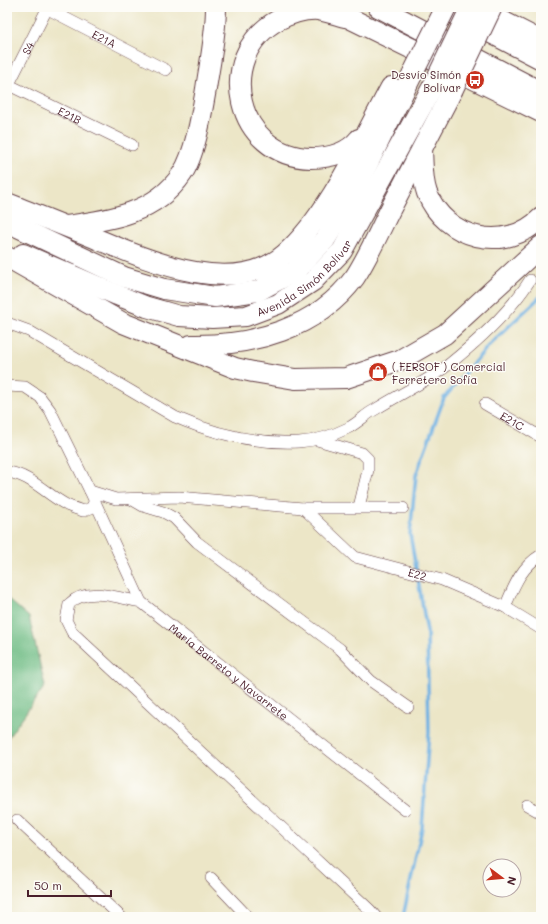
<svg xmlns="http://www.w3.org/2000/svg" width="548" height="924" font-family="Mali,sans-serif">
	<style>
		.forest { fill: #6ebc84; stroke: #5c6e58 }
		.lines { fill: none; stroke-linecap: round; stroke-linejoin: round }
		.stream { stroke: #6db0e2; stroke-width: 3.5 }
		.street-casing { stroke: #623d42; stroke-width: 12 }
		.highway-casing { stroke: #623d42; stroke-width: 22 }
		.street { stroke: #fff; stroke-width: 11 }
		.highway { stroke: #fff; stroke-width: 20 }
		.highway-bridge-casing { stroke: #623d42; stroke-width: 22; stroke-linecap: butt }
		.highway-bridge { stroke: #fff; stroke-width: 20 }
		.labels { text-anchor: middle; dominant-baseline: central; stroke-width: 3; stroke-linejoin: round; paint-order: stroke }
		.street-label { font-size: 11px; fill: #4a1f2b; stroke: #fdfcf7 }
		.poi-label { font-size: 11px; fill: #4a1f2b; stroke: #fdfcf7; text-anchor: end }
	</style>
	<rect width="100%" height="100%" fill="#fdfcf7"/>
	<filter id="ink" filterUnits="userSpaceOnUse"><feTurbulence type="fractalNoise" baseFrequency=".025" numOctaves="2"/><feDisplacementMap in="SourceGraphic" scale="8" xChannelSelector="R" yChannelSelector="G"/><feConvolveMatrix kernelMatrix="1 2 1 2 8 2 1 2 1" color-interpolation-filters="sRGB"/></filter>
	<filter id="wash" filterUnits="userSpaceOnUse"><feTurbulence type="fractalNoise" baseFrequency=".012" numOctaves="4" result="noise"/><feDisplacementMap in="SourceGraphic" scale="16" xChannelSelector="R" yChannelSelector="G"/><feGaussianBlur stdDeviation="0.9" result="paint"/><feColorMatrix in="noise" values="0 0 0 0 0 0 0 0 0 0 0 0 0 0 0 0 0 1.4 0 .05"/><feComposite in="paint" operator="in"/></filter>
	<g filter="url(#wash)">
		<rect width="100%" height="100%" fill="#ece6c7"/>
		<path class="forest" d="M 7,598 L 29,617 L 45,686 L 7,739 Z"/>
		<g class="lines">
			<path class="stream" d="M 403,917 L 422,828 L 429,732 L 427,631 L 410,534 L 416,475 L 444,398 L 489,345 L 541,296"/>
		</g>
	</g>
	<g filter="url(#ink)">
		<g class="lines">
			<g class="street-casing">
				<g id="street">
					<path id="s1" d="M 44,7 L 166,70"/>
					<path id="s2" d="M 7,84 L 132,145"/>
					<path id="s3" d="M 7,88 L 48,7"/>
					<path d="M 7,323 L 29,331 L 175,417 C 214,434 257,444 299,442 C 315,441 334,435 348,428 C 358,423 366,414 376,409 C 400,394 426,382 448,365 C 478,341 510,312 530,280"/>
					<path id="s4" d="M 7,386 L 25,387 L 40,397 L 50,410 L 90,491 L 141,602 L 405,810"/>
					<path id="s5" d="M 485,404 L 541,437"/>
					<path d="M 317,440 L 362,453 L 368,459 L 368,470 L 359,507"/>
					<path d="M 7,472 C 29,474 46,494 65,504 C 70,507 77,509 83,511 L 91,508 L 95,501"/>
					<path d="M 90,491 L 116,499 L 179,497 L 303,508 L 403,508"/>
					<path d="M 131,499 L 143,506 L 163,512 L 174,518 L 197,542 L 340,649 L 371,681 L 408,707"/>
					<path id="s6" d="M 303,508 L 355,557 L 442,580 L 505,607 L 541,629"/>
					<path d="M 141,602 C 117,598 88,586 69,604 L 66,620 L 72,632 L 370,910 L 376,917"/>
					<path d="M 505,607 C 514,586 521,567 541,555"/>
					<path d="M 527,805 L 541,813"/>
					<path d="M 17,820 L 121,917"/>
					<path d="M 211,878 L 248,917"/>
				</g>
			</g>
			<g class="highway-casing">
				<g id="highway">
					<path d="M 378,7 L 541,92"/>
					<path d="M 441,7 L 541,59"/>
					<path d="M 475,7 L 541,41"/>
					<path d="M 335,11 L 541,112"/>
					<path d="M 345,17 C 336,15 327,11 318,10 C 305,9 290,14 278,20 C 213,56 236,157 311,158 C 330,158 347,154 359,139"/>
					<path d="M 422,150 C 423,164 422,180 427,193 C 445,239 505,254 541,218"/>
					<path d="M 7,203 C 33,213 59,224 85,234 C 141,257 232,301 285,254 C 330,214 362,140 391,87"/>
					<path d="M 7,222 L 124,277 L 164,289 L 215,297 L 258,291 L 295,271 L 325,240 L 348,203 L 413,73"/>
					<path d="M 67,226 C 110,220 156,213 182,174 C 195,155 202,112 206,89 C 210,62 216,34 216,7"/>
					<path id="s7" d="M 23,254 L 117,295 L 147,307 L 179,316 L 212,318 L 246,316 L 278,304 L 313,281 L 342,251 L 434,84"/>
					<path d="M 7,257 L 123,323 L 235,368 L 253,372 L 295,379 L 346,378 L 400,360 L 445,334 L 541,246"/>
					<path d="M 191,345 C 252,346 317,329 355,277 C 367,259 380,230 390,210 C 411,170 431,131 452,91"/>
				</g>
			</g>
			<use href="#street" class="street"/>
			<use href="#highway" class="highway"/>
			<g class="highway-bridge-casing">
				<path id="highway-bridge" d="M 413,73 L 446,7
					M 434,84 L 471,7
					M 452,91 L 492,7"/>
			</g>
			<use href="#highway-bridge" class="highway-bridge"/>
		</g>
	</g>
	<defs>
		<g id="bus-disc" transform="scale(1)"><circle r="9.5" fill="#c8321e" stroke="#fdfcf7"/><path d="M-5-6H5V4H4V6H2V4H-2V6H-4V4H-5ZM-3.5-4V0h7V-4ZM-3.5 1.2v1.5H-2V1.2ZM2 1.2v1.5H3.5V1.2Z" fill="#fff"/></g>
		<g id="shop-disc" transform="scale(1)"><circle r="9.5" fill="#c8321e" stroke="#fdfcf7"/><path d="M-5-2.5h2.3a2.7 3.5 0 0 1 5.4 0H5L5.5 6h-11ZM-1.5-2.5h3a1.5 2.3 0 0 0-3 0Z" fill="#fff"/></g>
	</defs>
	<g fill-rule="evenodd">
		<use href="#bus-disc" x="475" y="80"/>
		<use href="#shop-disc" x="378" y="372"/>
	</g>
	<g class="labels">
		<g class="street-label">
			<text stroke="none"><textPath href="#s1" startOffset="68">E21A</textPath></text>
			<text stroke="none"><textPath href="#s3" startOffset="45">S4</textPath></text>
			<text stroke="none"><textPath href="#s2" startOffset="70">E21B</textPath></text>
			<text stroke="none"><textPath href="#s7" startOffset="306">Avenida Simón Bolívar</textPath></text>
			<text stroke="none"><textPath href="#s5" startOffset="32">E21C</textPath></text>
			<text stroke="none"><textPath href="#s6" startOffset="136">E22</textPath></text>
			<text stroke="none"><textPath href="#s4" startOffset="377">María Barreto y Navarrete</textPath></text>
		</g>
		<g class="poi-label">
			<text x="461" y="74">Desvío Simón<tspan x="461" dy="13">Bolívar</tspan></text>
			<text x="392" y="366" text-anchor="start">( FERSOF ) Comercial<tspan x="392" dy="13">Ferretero Sofía</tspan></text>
		</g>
	</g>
	<rect width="548" height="924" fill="none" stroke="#fdfcf7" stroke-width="24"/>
	<g transform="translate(502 878) rotate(106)"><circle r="19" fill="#fdfcf7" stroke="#b5a4a5"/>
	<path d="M0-3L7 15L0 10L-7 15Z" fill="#c8321e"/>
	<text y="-6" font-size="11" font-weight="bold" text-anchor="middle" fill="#4a1f2b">N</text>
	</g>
	<path d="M28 890v6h83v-6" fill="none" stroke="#4a1f2b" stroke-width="2"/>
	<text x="34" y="890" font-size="12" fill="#4a1f2b" stroke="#fdfcf7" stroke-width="3" paint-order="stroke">50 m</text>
</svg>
